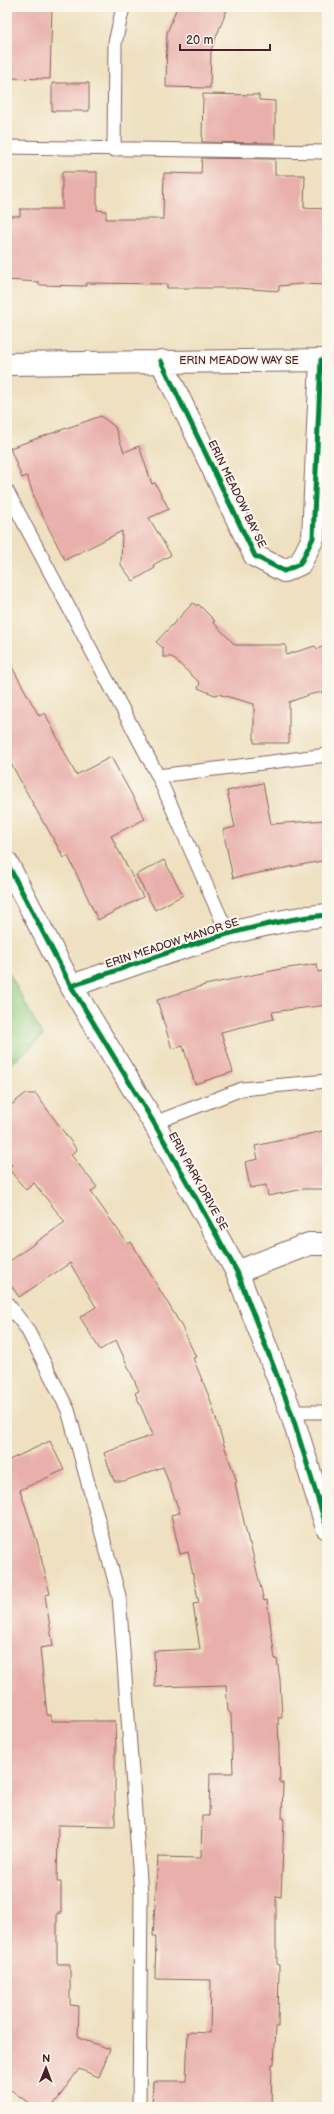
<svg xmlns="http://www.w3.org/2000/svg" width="334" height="2114" font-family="'Balsamiq Sans',sans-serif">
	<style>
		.green { fill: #8dcb82; stroke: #6c7556 }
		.building { fill: #e9b0ab }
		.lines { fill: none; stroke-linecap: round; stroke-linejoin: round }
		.lane-casing { stroke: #83635f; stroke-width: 15 }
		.street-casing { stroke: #83635f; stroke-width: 24 }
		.lane { stroke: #fff; stroke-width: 13 }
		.street { stroke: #fff; stroke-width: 22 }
		.cycleway-casing { stroke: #fbf7ec; stroke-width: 8 }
		.cycleway { stroke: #00873e; stroke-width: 5 }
		.labels { text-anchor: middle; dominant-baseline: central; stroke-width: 4; stroke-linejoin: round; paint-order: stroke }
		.street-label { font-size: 11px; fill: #4a1f2b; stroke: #fbf7ec }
	</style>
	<rect width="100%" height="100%" fill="#fbf7ec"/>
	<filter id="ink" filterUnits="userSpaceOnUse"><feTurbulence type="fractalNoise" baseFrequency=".025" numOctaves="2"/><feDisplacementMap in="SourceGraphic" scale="8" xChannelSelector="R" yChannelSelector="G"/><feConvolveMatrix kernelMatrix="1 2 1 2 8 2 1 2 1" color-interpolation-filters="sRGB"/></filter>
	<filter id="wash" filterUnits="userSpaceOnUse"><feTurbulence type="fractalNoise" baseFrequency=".012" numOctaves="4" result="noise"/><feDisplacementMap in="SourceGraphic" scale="16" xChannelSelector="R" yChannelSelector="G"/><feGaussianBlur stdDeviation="0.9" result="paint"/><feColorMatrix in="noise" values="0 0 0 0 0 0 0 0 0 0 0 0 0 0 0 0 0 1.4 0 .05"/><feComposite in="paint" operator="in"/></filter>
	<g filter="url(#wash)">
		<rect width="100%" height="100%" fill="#eee0c0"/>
		<path class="green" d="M 7,969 L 43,1036 L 7,1068 Z"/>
		<g id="blocks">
			<path class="building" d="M 7,7 L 52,7 L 50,79 L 7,78 Z
				M 177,7 L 228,7 L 211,50 L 210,88 L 166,87 L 167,33 Z
				M 52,83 L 89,83 L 89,111 L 52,111 Z
				M 203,94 L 259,95 L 259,100 L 275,101 L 275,143 L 202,142 Z
				M 202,158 L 275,159 L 275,175 L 305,175 L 304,208 L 327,209 L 327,285 L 301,284 L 279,286 L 279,291 L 237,288 L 167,288 L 167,284 L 86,283 L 86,286 L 39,285 L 39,282 L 7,280 L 7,216 L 20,216 L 20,209 L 62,209 L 62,172 L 97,172 L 97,210 L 106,211 L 106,219 L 163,219 L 164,173 L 201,174 Z
				M 101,416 L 115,427 L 124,452 L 139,446 L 152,484 L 155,483 L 169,509 L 149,518 L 171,555 L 153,565 L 155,568 L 133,581 L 121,565 L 122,531 L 65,560 L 36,503 L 27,476 L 22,478 L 10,448 Z
				M 193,603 L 197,606 L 198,604 L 215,621 L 213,622 L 235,645 L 286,645 L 286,655 L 315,646 L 317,649 L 327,645 L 327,685 L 324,692 L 312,694 L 289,702 L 289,743 L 254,743 L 254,704 L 218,694 L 215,695 L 198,688 L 200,683 L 172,657 L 163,657 L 163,648 L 156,642 Z
				M 7,658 L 39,716 L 45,713 L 76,775 L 111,757 L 145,819 L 111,836 L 143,897 L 98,920 L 68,856 L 64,858 L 45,824 L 44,824 L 7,756 Z
				M 263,783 L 271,824 L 327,820 L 327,860 L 233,878 L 223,830 L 235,827 L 227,791 Z
				M 164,860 L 183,895 L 155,910 L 136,875 Z
				M 317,964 L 318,972 L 324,971 L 327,1005 L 272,1012 L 274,1019 L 221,1032 L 233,1072 L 195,1084 L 183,1046 L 172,1049 L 157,1000 L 205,985 L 281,969 Z
				M 25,1094 L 36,1094 L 77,1150 L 71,1155 L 97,1187 L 91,1192 L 128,1244 L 131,1242 L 181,1325 L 196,1357 L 193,1358 L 210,1399 L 223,1442 L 237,1482 L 235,1483 L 249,1543 L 250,1543 L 264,1601 L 267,1600 L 275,1659 L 277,1659 L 280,1680 L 282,1718 L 278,1718 L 280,1783 L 283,1783 L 282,1819 L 284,1819 L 281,1897 L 276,1896 L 276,1949 L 277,1949 L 277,1964 L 279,1965 L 278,2027 L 276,2027 L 274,2064 L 272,2064 L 271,2107 L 152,2107 L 153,2081 L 186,2081 L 188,2032 L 210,2033 L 211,1980 L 155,1979 L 156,1936 L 153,1936 L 158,1857 L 201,1858 L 202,1816 L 209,1816 L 210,1773 L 233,1773 L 231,1714 L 228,1711 L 226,1685 L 155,1687 L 154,1651 L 200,1649 L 193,1604 L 199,1603 L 188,1552 L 180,1554 L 171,1515 L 180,1513 L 163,1467 L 124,1481 L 114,1481 L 104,1453 L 153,1435 L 135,1393 L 139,1391 L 116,1340 L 100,1350 L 80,1317 L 96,1307 L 70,1263 L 19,1297 L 7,1280 L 7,1263 L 65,1222 L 34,1183 L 26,1190 L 8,1168 L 12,1165 L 7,1159 L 7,1108 Z
				M 327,1130 L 327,1189 L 304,1189 L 268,1196 L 266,1185 L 250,1188 L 245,1162 L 258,1159 L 255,1146 Z
				M 50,1441 L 64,1470 L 20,1490 L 37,1541 L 50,1594 L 45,1595 L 53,1646 L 40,1648 L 47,1715 L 51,1715 L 51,1721 L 115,1721 L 116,1753 L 115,1753 L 115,1826 L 58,1825 L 57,1882 L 61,1882 L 61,1913 L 57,1913 L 57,1964 L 70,1964 L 70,2005 L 79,2006 L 78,2038 L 110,2049 L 99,2077 L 79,2069 L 52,2107 L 34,2107 L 7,2087 L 7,1461 Z"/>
		</g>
	</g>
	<g filter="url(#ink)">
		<use href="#blocks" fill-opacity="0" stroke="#83635f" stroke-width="1"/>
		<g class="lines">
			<g class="lane-casing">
				<path id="lane" d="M 7,147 L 327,152
					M 114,150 L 115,43 L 123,7
					M 7,491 L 158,776 L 228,934
					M 158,776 L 327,755
					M 154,1123 L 242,1089 L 327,1081
					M 7,1303 L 27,1329 L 68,1410 L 119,1596 L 141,1894 L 139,2107
					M 291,1412 L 327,1412"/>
			</g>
			<g class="street-casing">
				<path id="street" d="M 161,361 L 255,556 L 284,571 L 300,564 L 313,538 L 321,360
					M 7,364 L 327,360
					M 7,863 L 71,986 L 154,1123 L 237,1272 L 291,1412 L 327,1528
					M 71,986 C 155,958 239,923 327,915
					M 237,1272 L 309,1244 L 327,1244"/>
			</g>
			<use href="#lane" class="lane"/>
			<use href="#street" class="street"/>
			<g class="cycleway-casing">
				<path id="cycleway" d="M 161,361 L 255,556 L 284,571 L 300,564 L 313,538 L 321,360
					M 7,863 L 71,986 L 154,1123 L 237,1272 L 291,1412 L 327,1528
					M 71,986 C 155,958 239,923 327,915"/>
			</g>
			<use href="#cycleway" class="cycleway"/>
		</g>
	</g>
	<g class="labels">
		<g class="street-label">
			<text x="239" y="360">ERIN MEADOW WAY SE</text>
			<text transform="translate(237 494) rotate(64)">ERIN MEADOW BAY SE</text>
			<text transform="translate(172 943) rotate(-18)">ERIN MEADOW MANOR SE</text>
			<text transform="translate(198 1181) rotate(61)">ERIN PARK DRIVE SE</text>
		</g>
	</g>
	<rect width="334" height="2114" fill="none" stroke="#fbf7ec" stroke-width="24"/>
	<g transform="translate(46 2068) rotate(1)" stroke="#fbf7ec" stroke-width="3" paint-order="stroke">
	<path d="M0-3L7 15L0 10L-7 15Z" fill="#4a1f2b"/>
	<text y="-6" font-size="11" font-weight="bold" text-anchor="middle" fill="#4a1f2b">N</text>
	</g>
	<path d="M180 44v6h90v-6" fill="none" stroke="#4a1f2b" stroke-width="2"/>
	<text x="186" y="44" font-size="12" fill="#4a1f2b" stroke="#fbf7ec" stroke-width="3" paint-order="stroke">20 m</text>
</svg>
